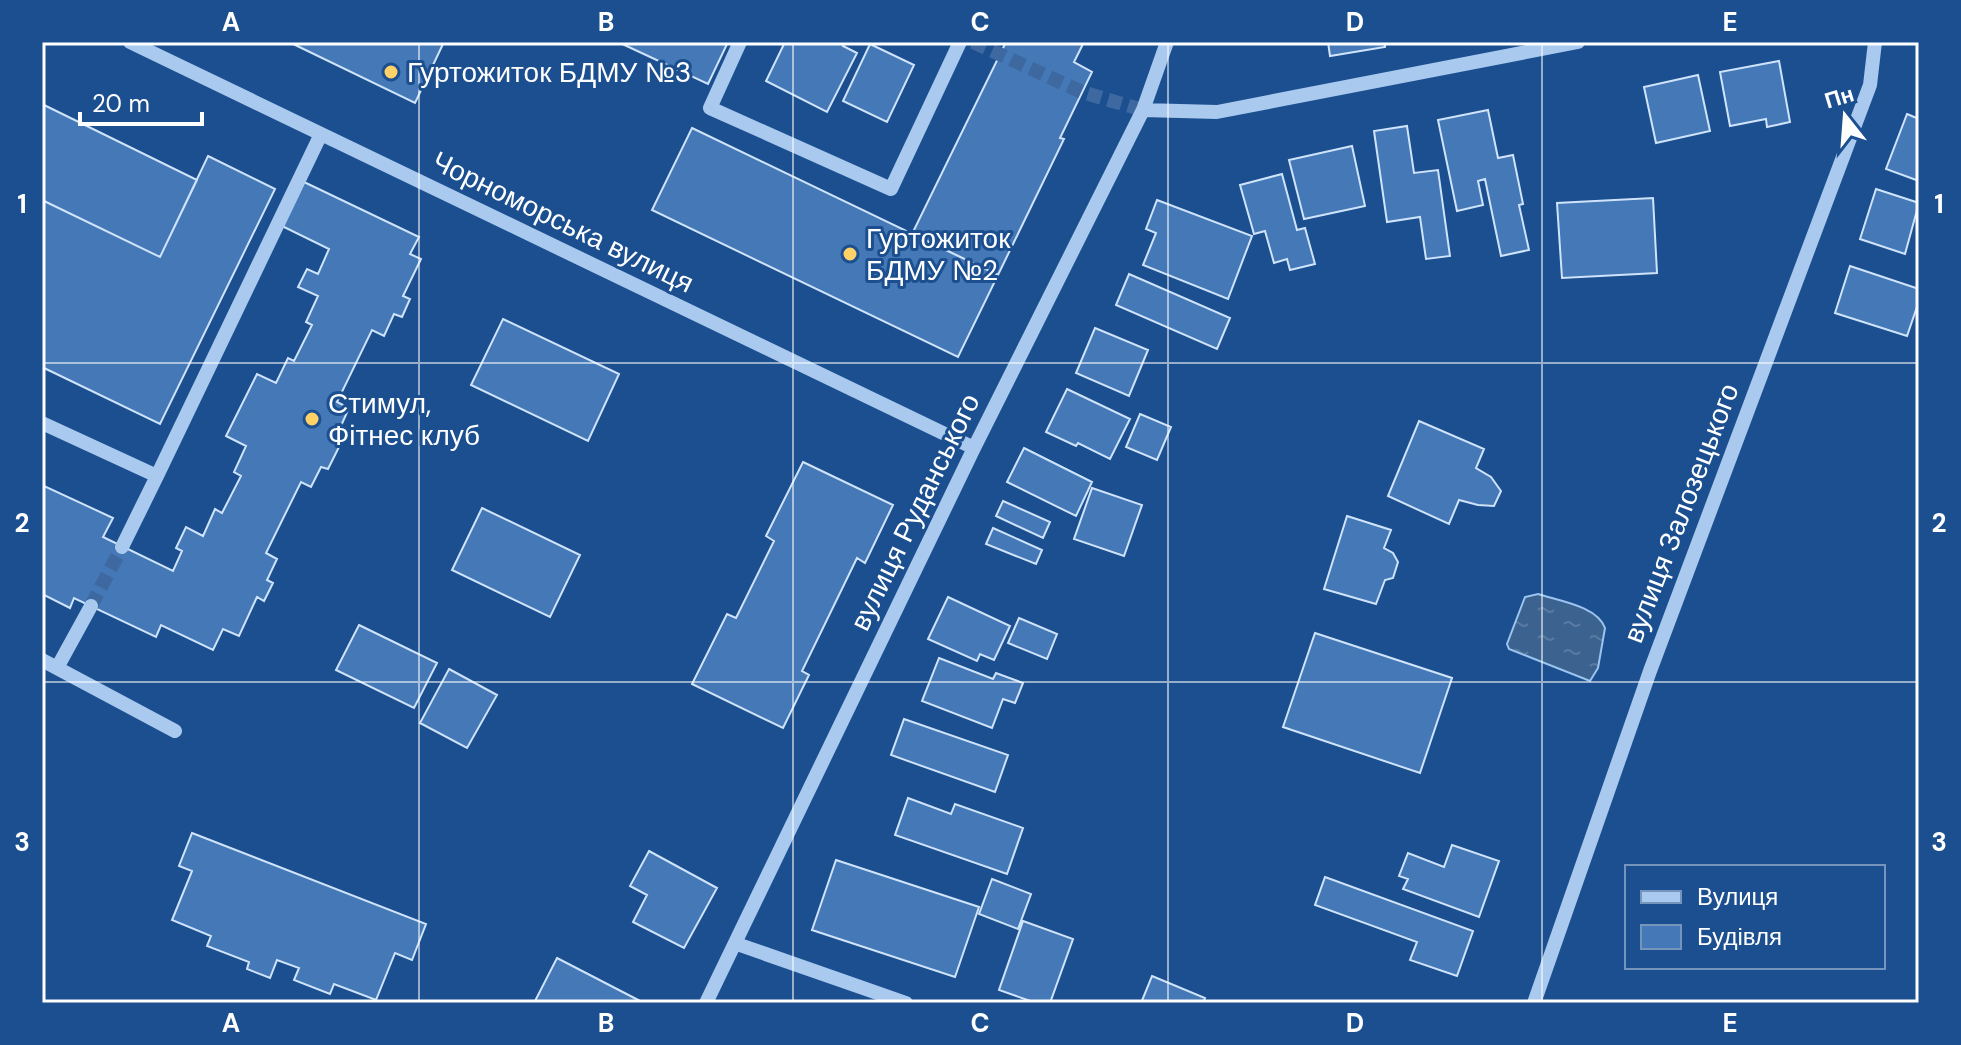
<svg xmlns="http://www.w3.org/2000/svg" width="1961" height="1045" font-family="'DM Sans',sans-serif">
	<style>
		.water { fill: url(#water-ripples); stroke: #9cc4f0; stroke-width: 2 }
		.building { fill: #4478b7; stroke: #cfe3fa; stroke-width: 2 }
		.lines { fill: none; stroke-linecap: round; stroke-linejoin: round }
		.minor-tunnel { stroke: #3d69a0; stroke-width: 14; stroke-dasharray: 14 7; stroke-linecap: butt }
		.minor { stroke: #a9c9ee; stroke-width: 14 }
		.grid { fill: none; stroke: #fff; stroke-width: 2; stroke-opacity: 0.55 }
		.poi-dot { fill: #ffd166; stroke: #1b4f8f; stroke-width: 3 }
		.labels { text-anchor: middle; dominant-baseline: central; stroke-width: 6; stroke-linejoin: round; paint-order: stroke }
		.poi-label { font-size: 28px; fill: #fff; stroke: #1b4f8f; text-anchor: start }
		.street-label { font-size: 28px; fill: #fff; stroke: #1b4f8f }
		.neatline { fill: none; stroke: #fff; stroke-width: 3 }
		.grid-label { font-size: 26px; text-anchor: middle; font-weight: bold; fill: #fff }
	</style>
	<defs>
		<pattern id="water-ripples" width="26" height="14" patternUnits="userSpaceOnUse" patternTransform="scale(2)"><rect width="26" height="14" fill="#3c6290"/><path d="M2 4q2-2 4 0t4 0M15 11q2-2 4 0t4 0" fill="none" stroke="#597aa1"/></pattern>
	</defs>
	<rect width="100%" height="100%" fill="#1b4f8f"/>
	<path class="water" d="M 1538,594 C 1559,601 1597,606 1605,628 L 1598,668 L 1590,681 L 1509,649 L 1507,644 L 1525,597 Z"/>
	<path class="building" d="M 289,42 L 444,42 L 415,103 Z
		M 618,42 L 728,42 L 708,84 Z
		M 785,42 L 845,42 L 843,46 L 857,53 L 827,112 L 766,81 Z
		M 1006,42 L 1084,42 L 1074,62 L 1092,72 L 1060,138 L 1064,139 L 998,275 L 912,234 Z
		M 1328,42 L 1385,42 L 1385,47 L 1330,56 Z
		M 870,44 L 914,65 L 887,122 L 843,101 Z
		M 1779,61 L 1790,122 L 1767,127 L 1766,119 L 1730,126 L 1720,72 Z
		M 1698,75 L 1710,131 L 1656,143 L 1644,87 Z
		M 42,104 L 197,180 L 160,257 L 42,200 Z
		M 1488,110 L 1498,158 L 1513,155 L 1523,204 L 1519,205 L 1529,250 L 1501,256 L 1485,179 L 1478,181 L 1483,205 L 1457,211 L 1438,120 Z
		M 1907,114 L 1919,119 L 1919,181 L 1886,169 Z
		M 1407,126 L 1414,173 L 1438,170 L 1450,256 L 1426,259 L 1420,217 L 1387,222 L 1374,131 Z
		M 692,128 L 998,275 L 958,357 L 652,210 Z
		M 1352,146 L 1365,206 L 1304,219 L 1289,160 Z
		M 208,156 L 275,189 L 160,424 L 42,367 L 42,200 L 160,257 Z
		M 1282,174 L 1297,230 L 1305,228 L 1315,264 L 1290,270 L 1287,259 L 1274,263 L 1265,231 L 1254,234 L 1240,185 Z
		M 304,182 L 419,237 L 410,254 L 421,259 L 403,296 L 410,299 L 402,317 L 394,314 L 384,336 L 372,330 L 337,402 L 349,408 L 340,428 L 347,431 L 328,469 L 321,467 L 311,487 L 301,482 L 266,553 L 277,559 L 267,580 L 273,583 L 264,601 L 257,597 L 239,636 L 223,629 L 213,650 L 161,625 L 156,637 L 74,598 L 70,608 L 42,594 L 42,485 L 113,518 L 103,537 L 173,571 L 182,551 L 176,548 L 186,527 L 203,536 L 215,509 L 222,513 L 241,476 L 234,472 L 246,446 L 226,436 L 257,374 L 276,383 L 288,358 L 294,361 L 312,325 L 306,322 L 318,296 L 298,287 L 307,269 L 318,274 L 329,249 L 282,226 Z
		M 1876,189 L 1919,203 L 1905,254 L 1860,239 Z
		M 1653,198 L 1657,273 L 1562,278 L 1557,203 Z
		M 1157,200 L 1252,236 L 1228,299 L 1143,265 L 1156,233 L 1146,229 Z
		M 1850,266 L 1919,289 L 1919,301 L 1907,336 L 1835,313 Z
		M 1129,274 L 1230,318 L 1217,349 L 1116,305 Z
		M 503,319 L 619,374 L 588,441 L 471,385 Z
		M 1095,328 L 1148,350 L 1129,396 L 1076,373 Z
		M 1067,389 L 1130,419 L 1110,459 L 1078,443 L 1076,446 L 1046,432 Z
		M 1140,414 L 1171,427 L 1157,460 L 1126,447 Z
		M 1419,421 L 1484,449 L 1476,468 L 1491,477 L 1501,491 L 1494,506 L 1478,505 L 1459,500 L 1449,524 L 1388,496 Z
		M 1024,448 L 1092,482 L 1076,516 L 1007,482 Z
		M 803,462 L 893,505 L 865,563 L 857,558 L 802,671 L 809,675 L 783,728 L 692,684 L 727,614 L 736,618 L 774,541 L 766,536 Z
		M 1092,488 L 1142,505 L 1124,556 L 1074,539 Z
		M 1003,501 L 1050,522 L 1043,538 L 996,516 Z
		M 482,508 L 580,555 L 550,617 L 452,570 Z
		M 1347,516 L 1391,530 L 1384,548 L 1393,553 L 1398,562 L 1393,578 L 1385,580 L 1376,604 L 1324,589 Z
		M 993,528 L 1042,550 L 1036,564 L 986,544 Z
		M 948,597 L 1010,626 L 994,660 L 980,654 L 977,661 L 928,639 Z
		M 1019,618 L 1057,634 L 1047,659 L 1008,643 Z
		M 359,625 L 437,663 L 414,708 L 336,670 Z
		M 1315,633 L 1452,678 L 1420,773 L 1283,727 Z
		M 939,658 L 993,679 L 996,673 L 1023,683 L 1015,703 L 1003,699 L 992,728 L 922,701 Z
		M 449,669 L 497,695 L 467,748 L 420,723 Z
		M 904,719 L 1008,755 L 995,792 L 891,755 Z
		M 908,798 L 951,814 L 955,804 L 1023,828 L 1007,874 L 895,835 Z
		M 192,833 L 426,924 L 412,960 L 395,953 L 376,1000 L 334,984 L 330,994 L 294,980 L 299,968 L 277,960 L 270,978 L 247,969 L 249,962 L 207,946 L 211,936 L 172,920 L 192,871 L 179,866 Z
		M 1452,845 L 1499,861 L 1479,917 L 1403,889 L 1408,879 L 1399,876 L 1408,853 L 1444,867 Z
		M 649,851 L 717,888 L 684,948 L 633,922 L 647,895 L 630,886 Z
		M 836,860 L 979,907 L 955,977 L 812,930 Z
		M 1325,877 L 1473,931 L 1457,976 L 1410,960 L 1417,942 L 1315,905 Z
		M 992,879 L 1031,894 L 1018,929 L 979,914 Z
		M 1023,921 L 1073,939 L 1050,1003 L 1036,1003 L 999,990 Z
		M 557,958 L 644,1003 L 534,1003 Z
		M 1152,976 L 1205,998 L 1203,1003 L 1141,1003 Z"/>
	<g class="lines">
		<path class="minor-tunnel" d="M 973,42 L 1082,92 L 1143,110
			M 91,606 L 122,547"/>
		<path class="minor" d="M 130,42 L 974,448
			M 740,42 L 710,108 L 891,189 L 960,42
			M 1143,110 L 1217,112 L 1578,42
			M 42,423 L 157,476 L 321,134
			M 122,547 L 157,476
			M 42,660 L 175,731
			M 57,668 L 91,606
			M 737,944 L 906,1003
			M 706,1003 L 974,448 L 1143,110 L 1167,42
			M 1534,1003 L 1650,671 L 1870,85 L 1875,42"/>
	</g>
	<path class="grid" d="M 419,42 L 419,1003M 793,42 L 793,1003M 1168,42 L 1168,1003M 1542,42 L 1542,1003M 42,363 L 1919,363M 42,682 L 1919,682"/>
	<g class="poi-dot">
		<circle cx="391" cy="72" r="8"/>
		<circle cx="850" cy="254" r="8"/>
		<circle cx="312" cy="419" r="8"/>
	</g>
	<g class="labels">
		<g class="poi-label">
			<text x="407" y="72">Гуртожиток БДМУ №3</text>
			<text x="866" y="238">Гуртожиток<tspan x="866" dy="32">БДМУ №2</tspan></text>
			<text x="328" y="403">Стимул,<tspan x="328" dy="32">Фітнес клуб</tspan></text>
		</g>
		<g class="street-label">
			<text transform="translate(563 222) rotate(26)">Чорноморська вулиця</text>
			<text transform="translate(915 512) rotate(-64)">вулиця Руданського</text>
			<text transform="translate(1681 513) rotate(-69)">вулиця Залозецького</text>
		</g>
	</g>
	<rect width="1961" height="1045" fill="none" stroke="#1b4f8f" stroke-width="88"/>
	<rect x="1625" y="865" width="260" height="104" fill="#1b4f8f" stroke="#7695bc" stroke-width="2"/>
	<rect x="1641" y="891" width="40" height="12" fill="#a9c9ee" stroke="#7695bc" stroke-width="2"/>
	<text x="1697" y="905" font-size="24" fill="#ffffff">Вулиця</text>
	<rect x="1641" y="925" width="40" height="24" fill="#4478b7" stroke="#7695bc" stroke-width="2"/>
	<text x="1697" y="945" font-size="24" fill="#ffffff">Будівля</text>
	<g transform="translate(1845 116) rotate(343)" stroke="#1b4f8f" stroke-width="6" paint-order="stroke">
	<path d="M0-6L14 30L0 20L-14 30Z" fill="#ffffff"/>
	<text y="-12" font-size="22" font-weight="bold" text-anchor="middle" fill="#ffffff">Пн</text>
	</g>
	<path d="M80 112v12h122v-12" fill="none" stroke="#ffffff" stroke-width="4"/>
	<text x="92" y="112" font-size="24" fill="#ffffff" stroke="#1b4f8f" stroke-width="6" paint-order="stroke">20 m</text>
	<rect x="44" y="44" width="1873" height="957" class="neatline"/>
	<g class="grid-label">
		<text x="231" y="31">A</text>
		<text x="606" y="31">B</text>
		<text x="980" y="31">C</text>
		<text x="1355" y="31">D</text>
		<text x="1730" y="31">E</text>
		<text x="22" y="213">1</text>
		<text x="1939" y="213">1</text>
		<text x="22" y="532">2</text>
		<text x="1939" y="532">2</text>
		<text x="22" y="851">3</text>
		<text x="1939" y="851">3</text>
		<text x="231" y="1032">A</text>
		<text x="606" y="1032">B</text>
		<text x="980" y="1032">C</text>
		<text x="1355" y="1032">D</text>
		<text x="1730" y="1032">E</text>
	</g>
</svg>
